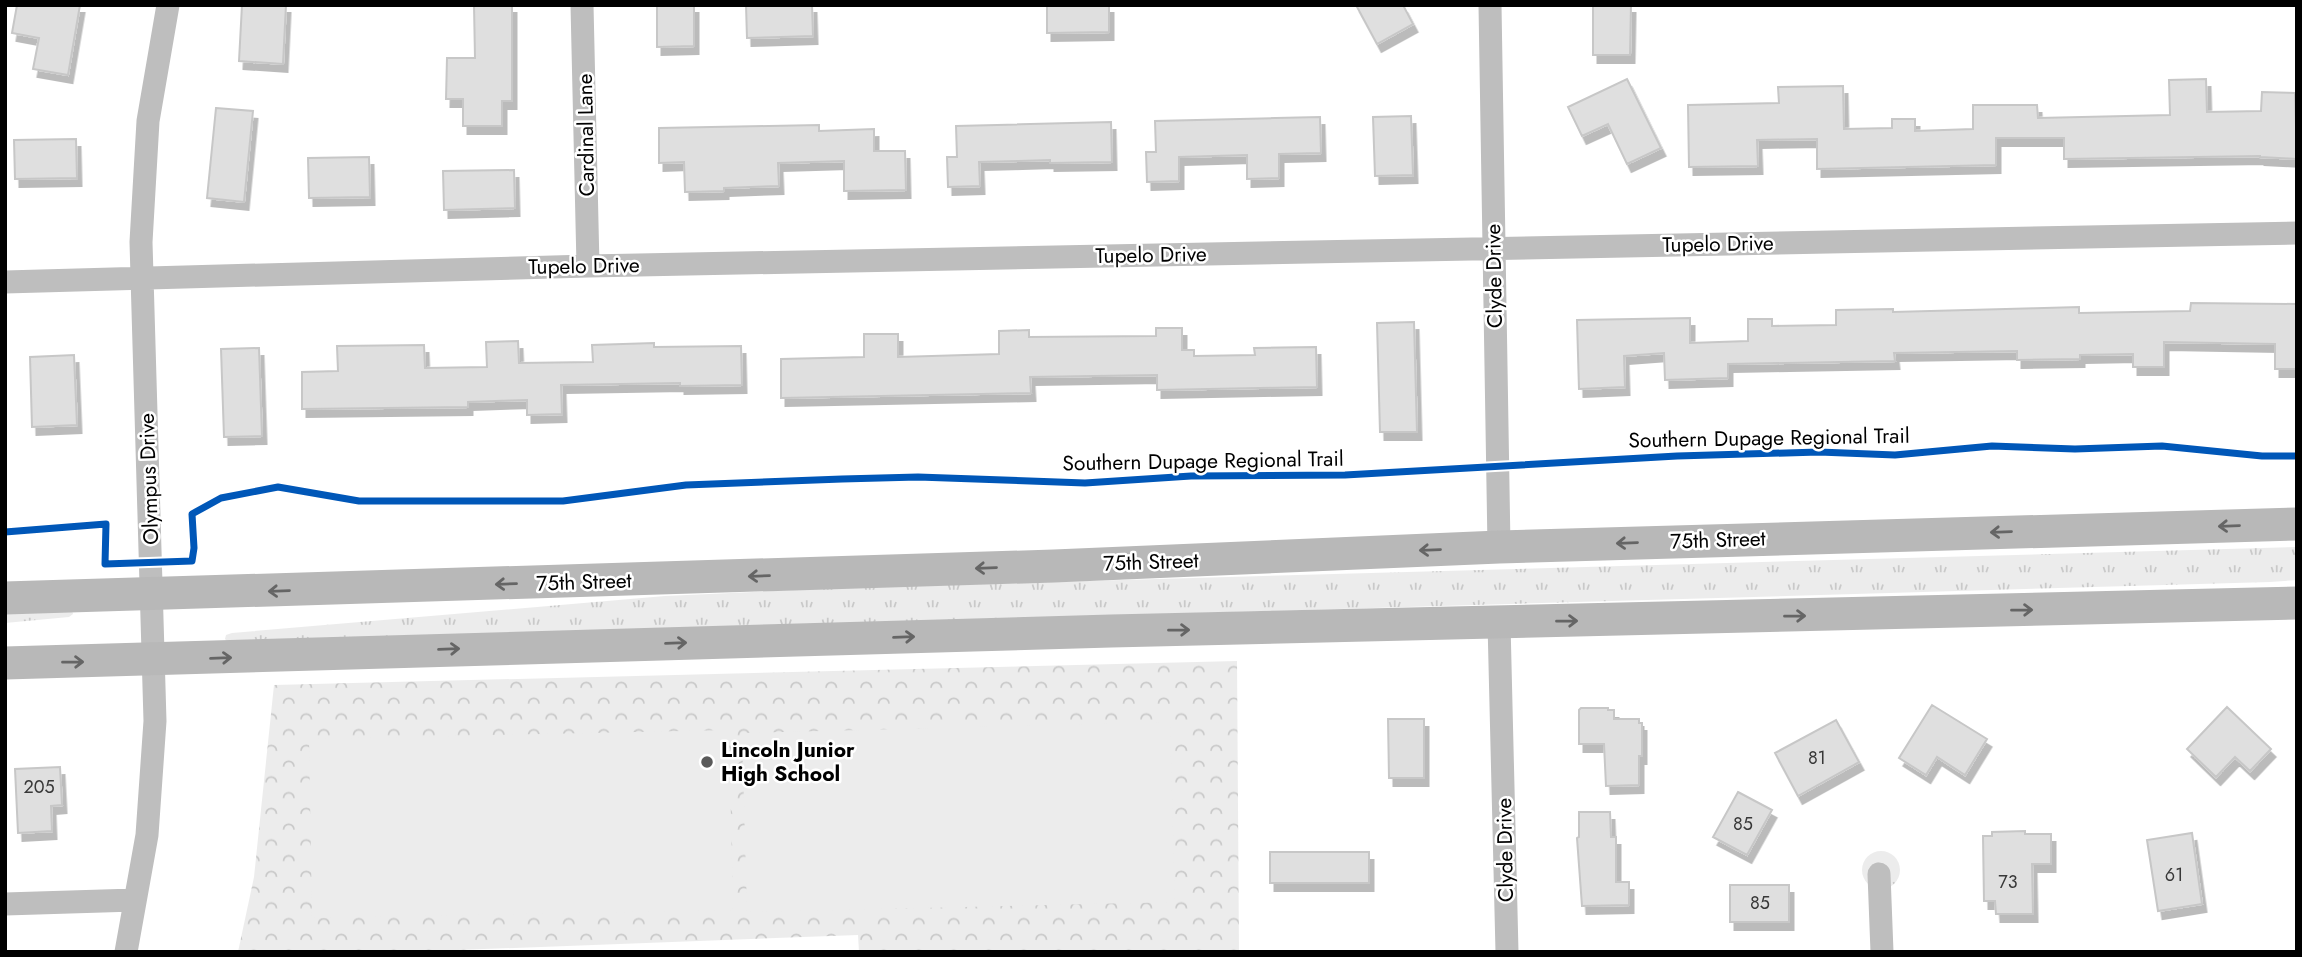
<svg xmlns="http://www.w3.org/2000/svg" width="2302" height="957" font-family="Jost,sans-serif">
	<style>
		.grass { fill: url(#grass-tufts) }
		.park { fill: url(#park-crowns) }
		.pitch { fill: #ececec }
		.building { fill: #dfdfdf; stroke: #c7c7c7; stroke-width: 2; filter: url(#shadow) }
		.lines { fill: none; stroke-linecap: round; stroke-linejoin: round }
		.minor { stroke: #bebebe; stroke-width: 23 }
		.secondary { stroke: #b8b8b8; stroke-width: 33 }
		.cycleway-casing { stroke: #fff; stroke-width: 11 }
		.cycleway { stroke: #0057b8; stroke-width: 7 }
		.oneway { stroke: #656565 }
		.poi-dot { fill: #595959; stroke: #fff; stroke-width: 2.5 }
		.labels { text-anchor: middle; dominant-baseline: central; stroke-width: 5; stroke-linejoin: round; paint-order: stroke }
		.number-label { font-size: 18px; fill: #383838 }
		.street-label { font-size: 21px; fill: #000; stroke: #fff }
		.poi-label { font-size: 21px; font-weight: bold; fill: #000; stroke: #fff; text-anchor: start }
	</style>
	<defs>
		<pattern id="grass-tufts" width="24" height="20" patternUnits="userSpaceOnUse" patternTransform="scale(1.75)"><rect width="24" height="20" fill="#ececec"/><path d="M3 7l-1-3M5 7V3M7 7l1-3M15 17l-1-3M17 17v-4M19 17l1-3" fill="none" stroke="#c9c9c9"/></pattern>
		<pattern id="park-crowns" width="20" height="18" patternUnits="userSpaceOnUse" patternTransform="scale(1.75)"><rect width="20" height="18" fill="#ececec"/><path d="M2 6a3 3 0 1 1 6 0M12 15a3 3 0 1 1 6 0" fill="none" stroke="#c9c9c9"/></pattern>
		<filter id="shadow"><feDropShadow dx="4.5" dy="8" stdDeviation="0" flood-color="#0004"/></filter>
	</defs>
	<rect width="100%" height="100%" fill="#fff"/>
	<path class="grass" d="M 2297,547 L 2297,580 L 2270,582 L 227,641 L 225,639 L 226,635 L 232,633 L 665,596 L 838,588 Z
		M 72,610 L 73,614 L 69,617 L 5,623 L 5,612 Z
		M1862 870a19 19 0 1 1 38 0a19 19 0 1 1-38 0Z"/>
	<path class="park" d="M 1237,661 L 1239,952 L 859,952 L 858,935 L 406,952 L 238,952 L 254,877 L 274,685 Z"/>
	<path class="pitch" d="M 1170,722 L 1175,902 L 747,912 L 742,733 Z
		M 729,730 L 733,910 L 312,918 L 309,739 Z"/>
	<path class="building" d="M 17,5 L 80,5 L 68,75 L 33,69 L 39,38 L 12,33 Z
		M 242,5 L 286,5 L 283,64 L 239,61 Z
		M 474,5 L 512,5 L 512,101 L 502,101 L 502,126 L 463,126 L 463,99 L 446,99 L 447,58 L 475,58 Z
		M 657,5 L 694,5 L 694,46 L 657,47 Z
		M 746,5 L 812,5 L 813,36 L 747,38 Z
		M 1047,5 L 1109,5 L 1109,32 L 1047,33 Z
		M 1356,5 L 1403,5 L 1413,24 L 1377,44 Z
		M 1593,5 L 1631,5 L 1630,55 L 1593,55 Z
		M 1627,79 L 1661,148 L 1627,164 L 1608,124 L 1582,136 L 1568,107 Z
		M 2206,79 L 2207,112 L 2261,111 L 2262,92 L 2295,93 L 2297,159 L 2260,157 L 2260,156 L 2064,159 L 2064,138 L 1996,138 L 1996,165 L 1817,169 L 1817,139 L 1757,140 L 1758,166 L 1689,167 L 1688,105 L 1779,103 L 1778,87 L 1843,86 L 1844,129 L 1892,128 L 1892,119 L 1915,119 L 1915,131 L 1973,129 L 1973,105 L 2037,105 L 2038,118 L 2170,115 L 2169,80 Z
		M 216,108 L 253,111 L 244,202 L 207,198 Z
		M 1411,116 L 1413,175 L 1375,176 L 1373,117 Z
		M 1320,117 L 1321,153 L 1279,154 L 1279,178 L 1247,179 L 1247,155 L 1179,157 L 1179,181 L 1147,182 L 1146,152 L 1156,152 L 1155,121 Z
		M 1111,122 L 1112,162 L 1050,163 L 1050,160 L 979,162 L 980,186 L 948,187 L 947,157 L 957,157 L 956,126 Z
		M 819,125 L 819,131 L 874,129 L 874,151 L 905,151 L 906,190 L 844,191 L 844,161 L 778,163 L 779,186 L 724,188 L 724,191 L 685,192 L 684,162 L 659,163 L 659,128 Z
		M 76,139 L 77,178 L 15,179 L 14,140 Z
		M 369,157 L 370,197 L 309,198 L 308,158 Z
		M 514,170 L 515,208 L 444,210 L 443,171 Z
		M 2191,303 L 2297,304 L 2297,369 L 2275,369 L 2275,344 L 2164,342 L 2164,367 L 2133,367 L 2133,354 L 2080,355 L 2080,359 L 2017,360 L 2017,351 L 1894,353 L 1895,361 L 1728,364 L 1728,378 L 1665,380 L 1664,353 L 1624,356 L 1625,387 L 1579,389 L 1577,320 L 1690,318 L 1690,343 L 1748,341 L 1748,319 L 1772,319 L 1772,326 L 1836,325 L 1836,310 L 1893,309 L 1893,312 L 2079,307 L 2079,313 L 2190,311 Z
		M 1414,322 L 1417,432 L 1380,432 L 1377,323 Z
		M 1156,328 L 1182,328 L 1182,350 L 1194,350 L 1194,356 L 1255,355 L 1254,348 L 1316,347 L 1317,387 L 1157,390 L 1157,375 L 1030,377 L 1031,393 L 781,398 L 781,359 L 864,357 L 864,334 L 898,334 L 898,357 L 999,354 L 999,331 L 1029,330 L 1029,337 L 1156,336 Z
		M 518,341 L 519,363 L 593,362 L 592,345 L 654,343 L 654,347 L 741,346 L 742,385 L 680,386 L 680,383 L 561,385 L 562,414 L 527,415 L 527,400 L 468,402 L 468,407 L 302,409 L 302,372 L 338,371 L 337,346 L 424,345 L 425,368 L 487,367 L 486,342 Z
		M 259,348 L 262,436 L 224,437 L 221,349 Z
		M 74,355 L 77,425 L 32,427 L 30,357 Z
		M 1932,705 L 1987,739 L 1965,775 L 1937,757 L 1926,775 L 1899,758 Z
		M 2227,707 L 2271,749 L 2250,771 L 2235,757 L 2216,777 L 2187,749 Z
		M 1581,708 L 1608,708 L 1608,710 L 1614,710 L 1614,719 L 1639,719 L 1639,723 L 1642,723 L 1642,756 L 1639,756 L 1639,785 L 1606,786 L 1604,744 L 1579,744 L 1579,710 Z
		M 1388,719 L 1424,719 L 1424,778 L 1389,778 Z
		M 1836,720 L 1859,762 L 1798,796 L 1775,753 Z
		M 60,767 L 62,805 L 51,806 L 52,831 L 18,833 L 15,769 Z
		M 1738,792 L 1772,810 L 1747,855 L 1713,837 Z
		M 1579,812 L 1610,812 L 1611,837 L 1616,837 L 1616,882 L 1629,882 L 1629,905 L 1582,906 L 1577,838 L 1579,837 Z
		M 2025,831 L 2025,834 L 2051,834 L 2051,864 L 2032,864 L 2033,914 L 1996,914 L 1995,901 L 1984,901 L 1983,836 L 1992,836 L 1992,832 Z
		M 2192,833 L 2202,904 L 2158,911 L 2147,840 Z
		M 1270,852 L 1369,852 L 1369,883 L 1270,883 Z
		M 1730,885 L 1789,885 L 1789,922 L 1730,922 Z"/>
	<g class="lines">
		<path class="minor" d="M 582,5 L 588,266
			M 1490,5 L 1499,547
			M 5,282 L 588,266 L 2297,233
			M 1499,623 L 1507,952
			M 1879,874 L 1882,952
			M 5,904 L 135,900
			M 126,952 L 147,835 L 155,721 L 141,242 L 148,121 L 168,5"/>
		<path class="secondary" d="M 5,598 L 1054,566 L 1499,547 L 2297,524
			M 5,663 L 1111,631 L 2297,603"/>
		<g class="cycleway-casing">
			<path id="cycleway" d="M 5,532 L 106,524 L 105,564 L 192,561 L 194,548 L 192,514 L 221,498 L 278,487 L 359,501 L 563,501 L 686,485 L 842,479 L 918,477 L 1085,483 L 1191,476 L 1345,475 L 1677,456 L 1819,452 L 1895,455 L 1992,446 L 2075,449 L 2162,446 L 2262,456 L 2297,456"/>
		</g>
		<use href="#cycleway" class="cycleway"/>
	</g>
	<defs><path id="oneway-shaft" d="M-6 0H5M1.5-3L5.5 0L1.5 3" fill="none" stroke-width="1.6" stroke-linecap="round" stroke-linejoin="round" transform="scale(1.75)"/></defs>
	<g class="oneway">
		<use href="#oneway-shaft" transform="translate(2229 526) rotate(178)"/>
		<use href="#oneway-shaft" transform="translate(2001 532) rotate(178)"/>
		<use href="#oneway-shaft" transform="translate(1627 543) rotate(178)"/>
		<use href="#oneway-shaft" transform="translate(1430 550) rotate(178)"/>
		<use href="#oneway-shaft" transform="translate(986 568) rotate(178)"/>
		<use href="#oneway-shaft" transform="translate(759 576) rotate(178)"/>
		<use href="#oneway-shaft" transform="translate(506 584) rotate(178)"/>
		<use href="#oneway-shaft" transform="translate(279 591) rotate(178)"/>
		<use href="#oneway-shaft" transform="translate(2022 610) rotate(-1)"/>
		<use href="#oneway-shaft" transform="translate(1795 616) rotate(-1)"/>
		<use href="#oneway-shaft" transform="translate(1567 621) rotate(-1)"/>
		<use href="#oneway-shaft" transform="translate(1179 630) rotate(-1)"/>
		<use href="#oneway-shaft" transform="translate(904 637) rotate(-2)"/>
		<use href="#oneway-shaft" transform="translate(676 643) rotate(-2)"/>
		<use href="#oneway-shaft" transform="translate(449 649) rotate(-2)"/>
		<use href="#oneway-shaft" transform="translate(221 658) rotate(-2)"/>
		<use href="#oneway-shaft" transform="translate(73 662) rotate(-1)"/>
	</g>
	<circle class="poi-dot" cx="707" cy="762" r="7"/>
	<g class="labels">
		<g class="number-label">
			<text x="1817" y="758">81</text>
			<text x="39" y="787">205</text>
			<text x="1743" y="824">85</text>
			<text x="2174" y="875">61</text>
			<text x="2008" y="882">73</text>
			<text x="1760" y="903">85</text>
		</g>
		<g class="street-label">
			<text transform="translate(586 135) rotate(-91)">Cardinal Lane</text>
			<text transform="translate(1718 244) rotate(-1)">Tupelo Drive</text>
			<text transform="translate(1151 255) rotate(-1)">Tupelo Drive</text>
			<text transform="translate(584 266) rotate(-1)">Tupelo Drive</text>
			<text transform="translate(1494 276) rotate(-91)">Clyde Drive</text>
			<text transform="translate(1769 438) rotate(-1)">Southern Dupage Regional Trail</text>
			<text transform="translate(1203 461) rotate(-1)">Southern Dupage Regional Trail</text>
			<text transform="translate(149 479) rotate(-92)">Olympus Drive</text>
			<text transform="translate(1718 540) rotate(-2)">75th Street</text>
			<text transform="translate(1151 562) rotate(-2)">75th Street</text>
			<text transform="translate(584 582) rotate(-2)">75th Street</text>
			<text transform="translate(1505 850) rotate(-91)">Clyde Drive</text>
		</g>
		<g class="poi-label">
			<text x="721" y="750">Lincoln Junior<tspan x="721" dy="24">High School</tspan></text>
		</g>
	</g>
	<rect width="2302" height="957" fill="none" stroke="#000000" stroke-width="14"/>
</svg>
